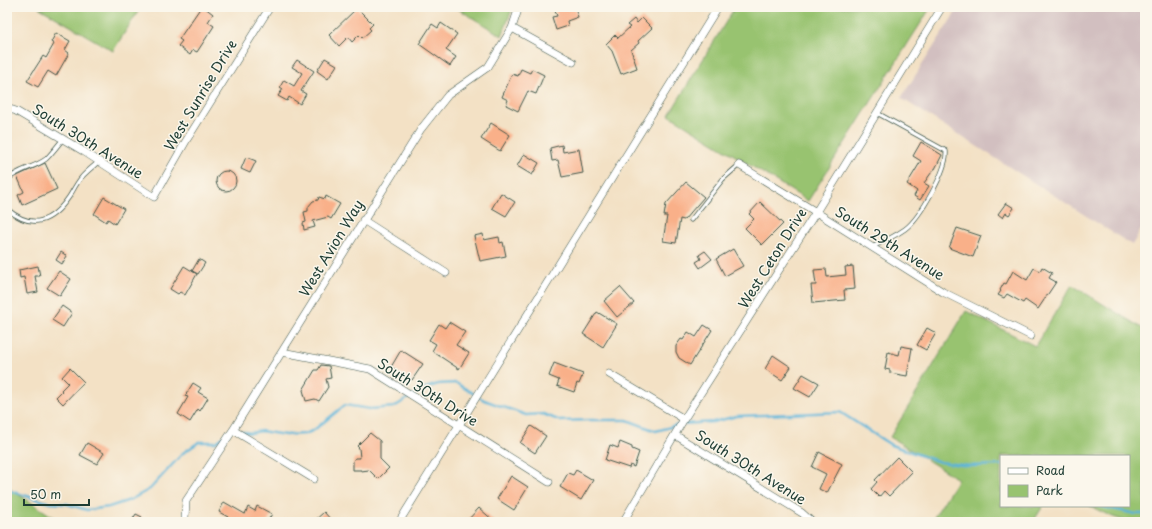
<svg xmlns="http://www.w3.org/2000/svg" width="1152" height="529" font-family="'Playpen Sans',sans-serif">
	<style>
		.industrial { fill: #d2bfc0 }
		.green { fill: #98c370; stroke: #5c8052 }
		.lines { fill: none; stroke-linecap: round; stroke-linejoin: round }
		.stream { stroke: #5ab3d8; stroke-width: 2.5 }
		.building { fill: #f9b089 }
		.service-casing { stroke: #3f564a; stroke-width: 5 }
		.minor-casing { stroke: #3f564a; stroke-width: 8 }
		.service { stroke: #fff; stroke-width: 3.5 }
		.minor { stroke: #fff; stroke-width: 7 }
		.labels { text-anchor: middle; dominant-baseline: central; stroke-width: 3; stroke-linejoin: round; paint-order: stroke }
		.street-label { font-size: 14px; fill: #1f3d34; stroke: #fbf7ec }
	</style>
	<rect width="100%" height="100%" fill="#fbf7ec"/>
	<filter id="ink" filterUnits="userSpaceOnUse"><feTurbulence type="fractalNoise" baseFrequency=".025" numOctaves="2"/><feDisplacementMap in="SourceGraphic" scale="8" xChannelSelector="R" yChannelSelector="G"/><feConvolveMatrix kernelMatrix="1 2 1 2 8 2 1 2 1" color-interpolation-filters="sRGB"/></filter>
	<filter id="wash" filterUnits="userSpaceOnUse"><feTurbulence type="fractalNoise" baseFrequency=".012" numOctaves="4" result="noise"/><feDisplacementMap in="SourceGraphic" scale="16" xChannelSelector="R" yChannelSelector="G"/><feGaussianBlur stdDeviation="0.9" result="paint"/><feColorMatrix in="noise" values="0 0 0 0 0 0 0 0 0 0 0 0 0 0 0 0 0 1.4 0 .05"/><feComposite in="paint" operator="in"/></filter>
	<g filter="url(#wash)">
		<rect width="100%" height="100%" fill="#f3e1c5"/>
		<path class="industrial" d="M 959,7 L 1145,7 L 1145,223 L 1132,245 L 901,98 Z"/>
		<path class="green" d="M 38,7 L 141,7 L 113,51 Z
			M 455,7 L 513,7 L 502,36 Z
			M 735,7 L 931,7 L 808,201 L 669,115 Z
			M 1072,285 L 1145,330 L 1145,522 C 1120,522 1112,517 1090,506 L 1129,506 L 1129,456 L 1001,456 L 1001,506 L 1043,506 L 1033,522 L 931,522 L 958,479 L 890,437 L 966,311 L 1035,346 Z
			M 7,487 L 61,522 L 7,522 Z"/>
		<g class="lines">
			<path class="stream" d="M 683,424 L 713,422 L 737,416 L 840,412 L 891,445 L 940,462 L 969,466 L 1001,465
				M 241,431 L 250,433 L 261,431 L 285,435 L 305,434 L 314,430 L 345,405 L 370,409 L 394,407 L 423,389 L 438,384 L 456,383 L 484,400 L 526,415 L 543,414 L 561,421 L 589,420 L 627,420 L 656,431 L 678,425
				M 7,490 L 50,503 L 67,504 L 87,510 L 109,507 L 130,500 L 150,489 L 183,453 L 199,442 L 216,442 L 227,434
				M 1099,506 L 1136,514 L 1145,514"/>
		</g>
		<g id="blocks">
			<path class="building" d="M 201,7 L 204,7 L 213,14 L 208,22 L 214,26 L 197,52 L 193,50 L 190,55 L 178,46 L 182,41 L 179,39 Z
				M 554,7 L 575,7 L 578,17 L 567,21 L 568,26 L 556,30 L 552,17 L 557,16 Z
				M 357,8 L 373,24 L 369,28 L 371,30 L 362,38 L 359,35 L 352,42 L 348,37 L 339,46 L 329,35 Z
				M 642,18 L 652,28 L 638,41 L 639,43 L 631,50 L 637,68 L 621,74 L 612,51 L 606,44 L 615,35 L 618,38 L 630,27 L 627,25 L 634,19 L 637,23 Z
				M 441,23 L 457,34 L 446,50 L 456,57 L 450,66 L 419,44 L 432,24 L 438,28 Z
				M 56,33 L 70,41 L 65,50 L 69,53 L 56,76 L 48,71 L 38,87 L 27,81 L 43,56 L 46,58 L 54,44 L 51,42 Z
				M 325,58 L 337,65 L 328,79 L 317,71 Z
				M 297,60 L 314,71 L 301,91 L 306,94 L 300,104 L 289,97 L 287,101 L 278,96 L 283,89 L 280,87 L 284,80 L 294,86 L 302,73 L 292,67 Z
				M 521,69 L 530,73 L 532,69 L 544,75 L 536,94 L 528,91 L 518,111 L 506,105 L 508,100 L 502,97 L 512,74 L 518,76 Z
				M 491,123 L 510,135 L 500,151 L 481,139 Z
				M 921,142 L 942,155 L 935,169 L 934,169 L 924,183 L 929,186 L 920,200 L 914,196 L 917,191 L 907,184 L 921,161 L 913,156 Z
				M 562,145 L 563,152 L 579,149 L 583,173 L 562,177 L 558,160 L 552,161 L 550,148 Z
				M 524,154 L 539,163 L 532,175 L 517,166 Z
				M 246,157 L 256,161 L 250,173 L 241,169 Z
				M 45,163 L 57,189 L 22,205 L 18,195 L 24,192 L 17,176 Z
				M216 181a10 10 0 1 1 20 0a10 10 0 1 1-20 0Z
				M 686,182 L 704,197 L 684,220 L 680,219 L 676,243 L 663,241 L 667,216 L 664,216 L 666,204 Z
				M 501,193 L 515,202 L 506,216 L 492,208 Z
				M 326,196 L 340,204 L 331,219 L 328,217 L 313,221 L 315,227 L 304,230 L 303,223 L 306,222 L 304,212 L 308,211 L 308,207 L 313,201 L 318,200 L 319,197 L 325,199 Z
				M 104,197 L 124,209 L 115,224 L 108,219 L 106,222 L 94,214 Z
				M 760,202 L 783,224 L 762,245 L 745,228 L 754,219 L 749,214 Z
				M 1006,203 L 1014,208 L 1009,215 L 1006,213 L 1003,218 L 998,214 Z
				M 957,228 L 981,236 L 973,257 L 949,248 Z
				M 483,234 L 484,240 L 499,237 L 500,243 L 503,242 L 506,256 L 480,261 L 474,236 Z
				M 733,249 L 743,266 L 725,276 L 716,259 Z
				M 705,251 L 712,259 L 700,268 L 696,262 L 701,259 L 699,255 Z
				M 61,252 L 67,256 L 62,264 L 56,260 Z
				M 199,259 L 205,263 L 198,274 L 192,271 Z
				M 38,266 L 40,276 L 35,276 L 38,292 L 27,294 L 24,277 L 20,278 L 19,270 Z
				M 184,266 L 197,274 L 185,295 L 180,292 L 178,294 L 170,289 Z
				M 853,266 L 855,289 L 844,290 L 845,300 L 813,303 L 811,285 L 816,285 L 814,270 L 826,269 L 827,277 L 846,275 L 845,267 Z
				M 1042,267 L 1052,273 L 1049,278 L 1056,282 L 1038,309 L 1025,300 L 1023,303 L 1007,294 L 1004,298 L 998,295 L 1001,291 L 1000,290 L 1004,283 L 1006,284 L 1013,271 L 1027,280 L 1034,268 L 1040,271 Z
				M 59,271 L 71,279 L 60,296 L 47,288 Z
				M 620,287 L 634,303 L 617,317 L 604,301 Z
				M 62,306 L 72,313 L 63,327 L 52,320 Z
				M 597,312 L 617,324 L 603,347 L 583,334 Z
				M 449,322 L 465,332 L 456,345 L 469,353 L 459,369 L 432,351 L 436,344 L 429,340 L 439,324 L 445,328 Z
				M 704,325 L 712,330 L 690,365 L 679,358 L 676,352 L 676,346 L 681,339 L 683,340 L 688,332 L 696,337 Z
				M 927,328 L 936,333 L 926,350 L 917,345 Z
				M 901,346 L 912,348 L 907,376 L 890,373 L 890,370 L 885,369 L 888,352 L 899,355 Z
				M 401,350 L 423,364 L 412,380 L 391,367 Z
				M 773,355 L 791,367 L 782,380 L 765,369 Z
				M 554,363 L 583,374 L 579,384 L 577,383 L 574,392 L 557,386 L 559,380 L 549,376 Z
				M 321,365 L 329,366 L 331,378 L 326,379 L 328,387 L 319,401 L 315,399 L 306,401 L 303,390 L 315,370 L 318,370 Z
				M 70,368 L 84,382 L 63,404 L 56,397 L 62,391 L 61,390 L 68,383 L 62,377 Z
				M 803,374 L 819,383 L 810,397 L 794,388 Z
				M 193,383 L 201,388 L 198,392 L 208,398 L 200,411 L 198,409 L 190,422 L 178,414 L 188,397 L 185,396 Z
				M 531,426 L 546,436 L 535,453 L 520,443 Z
				M 370,433 L 380,441 L 380,459 L 389,468 L 378,479 L 369,470 L 361,471 L 361,470 L 353,470 L 353,461 L 355,458 L 360,458 L 359,448 L 357,446 Z
				M 620,442 L 632,447 L 632,449 L 639,452 L 634,467 L 630,465 L 629,468 L 605,460 L 610,445 L 618,448 Z
				M 87,443 L 104,453 L 97,464 L 80,455 Z
				M 819,452 L 842,464 L 827,493 L 819,489 L 826,474 L 812,467 Z
				M 897,457 L 912,472 L 889,496 L 884,491 L 879,497 L 871,489 L 877,482 L 875,480 Z
				M 576,470 L 593,480 L 581,500 L 560,487 L 568,473 L 573,475 Z
				M 511,476 L 528,487 L 514,510 L 497,499 Z
				M 224,502 L 245,514 L 248,507 L 255,511 L 257,506 L 272,514 L 267,522 L 225,522 L 228,517 L 219,512 Z
				M 479,508 L 495,522 L 466,522 Z
				M 324,512 L 333,522 L 313,522 Z
				M 136,514 L 142,517 L 139,522 L 131,522 Z"/>
		</g>
	</g>
	<g filter="url(#ink)">
		<use href="#blocks" fill-opacity="0" stroke="#3f564a" stroke-width="1"/>
		<g class="lines">
			<g class="service-casing">
				<path id="service" d="M 7,180 C 18,169 34,168 46,159 C 52,153 58,145 63,139
					M 7,209 C 32,230 51,223 69,197 C 73,191 76,184 81,178 C 86,172 93,167 99,161
					M 691,220 L 723,179 L 739,165
					M 872,247 C 883,242 895,236 905,229 C 920,218 948,169 946,151 L 877,113"/>
			</g>
			<g class="minor-casing">
				<path id="minor" d="M 512,28 L 573,62
					M 7,108 L 16,111 L 83,151 L 154,197 L 186,141 L 270,7
					M 739,165 L 816,212 L 943,292 L 1031,336
					M 363,220 L 446,273
					M 282,352 L 370,369 L 549,482
					M 609,374 L 684,419
					M 233,430 L 314,479
					M 675,435 L 802,513 L 812,522
					M 185,518 L 186,501 L 233,430 L 421,129 L 448,95 L 488,67 L 512,28 L 519,7
					M 399,522 L 718,7
					M 623,522 L 684,419 L 816,212 L 942,7"/>
			</g>
			<use href="#service" class="service"/>
			<use href="#minor" class="minor"/>
		</g>
	</g>
	<g class="labels">
		<g class="street-label">
			<text transform="translate(200 95) rotate(-59)">West Sunrise Drive</text>
			<text transform="translate(88 141) rotate(32)">South 30th Avenue</text>
			<text transform="translate(890 243) rotate(32)">South 29th Avenue</text>
			<text transform="translate(331 248) rotate(-59)">West Avion Way</text>
			<text transform="translate(772 258) rotate(-58)">West Ceton Drive</text>
			<text transform="translate(428 392) rotate(32)">South 30th Drive</text>
			<text transform="translate(751 467) rotate(32)">South 30th Avenue</text>
		</g>
	</g>
	<rect width="1152" height="529" fill="none" stroke="#fbf7ec" stroke-width="24"/>
	<rect x="1000" y="455" width="130" height="52" fill="#fbf7ec" stroke="#a3ada2"/>
	<rect x="1008" y="468" width="20" height="6" fill="#ffffff" stroke="#a3ada2"/>
	<text x="1036" y="475" font-size="12" fill="#1f3d34">Road</text>
	<rect x="1008" y="485" width="20" height="12" fill="#98c370" stroke="#a3ada2"/>
	<text x="1036" y="495" font-size="12" fill="#1f3d34">Park</text>
	<path d="M24 499v6h65v-6" fill="none" stroke="#1f3d34" stroke-width="2"/>
	<text x="30" y="499" font-size="12" fill="#1f3d34" stroke="#fbf7ec" stroke-width="3" paint-order="stroke">50 m</text>
</svg>
